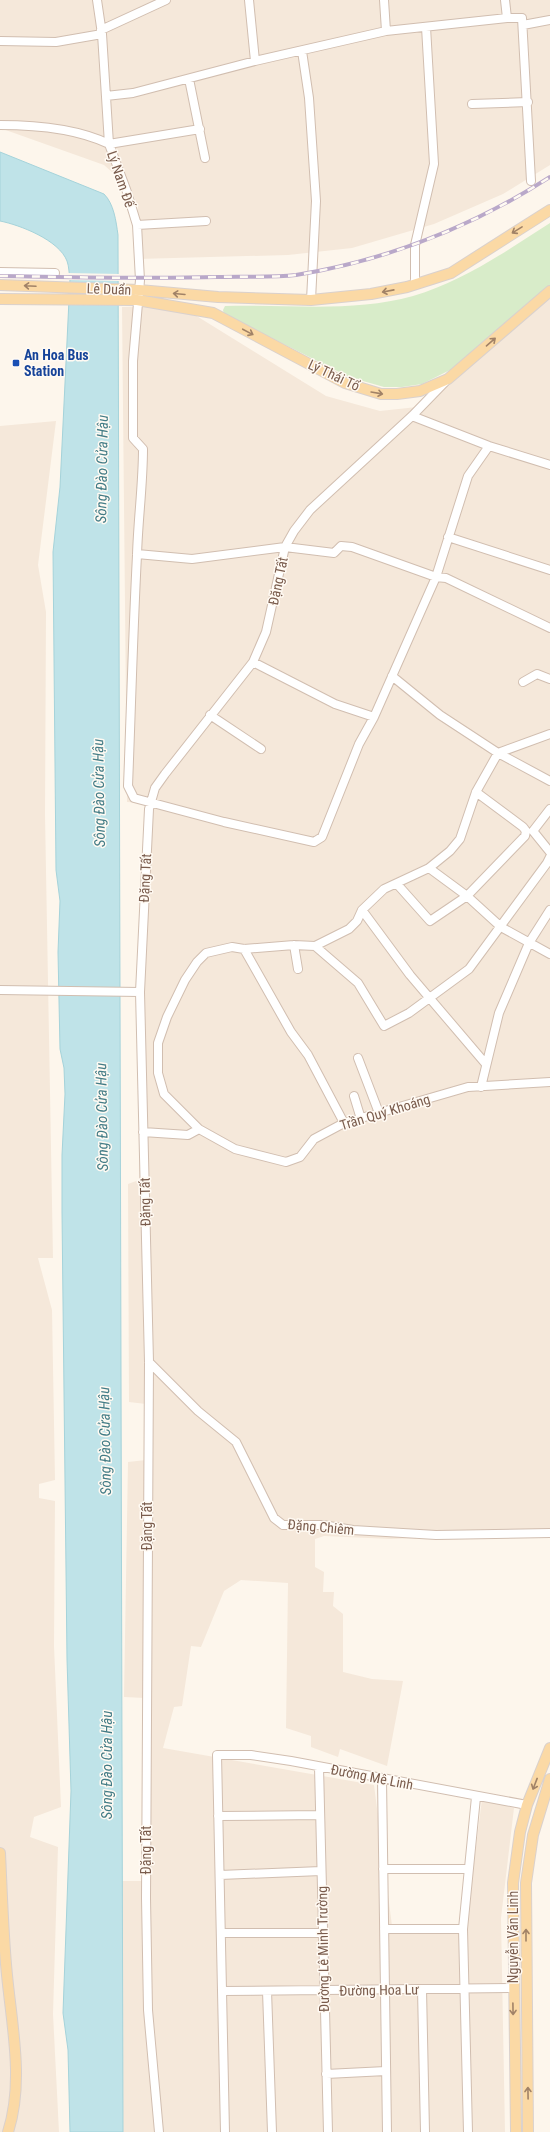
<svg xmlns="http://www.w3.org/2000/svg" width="550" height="2132" font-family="'Roboto Condensed',sans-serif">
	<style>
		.residential { fill: #f5e8da }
		.green { fill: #d8ecc9 }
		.water { fill: #bfe3e8; stroke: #a5d3da }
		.pier { fill: #fdf6ec }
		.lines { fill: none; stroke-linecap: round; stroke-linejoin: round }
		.minor-casing { stroke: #d1beb0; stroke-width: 10 }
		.major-casing { stroke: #dad1cd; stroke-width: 12 }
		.minor { stroke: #fff; stroke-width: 8 }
		.major { stroke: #fbd9a5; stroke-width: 10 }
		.rail-casing { stroke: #b9a8c9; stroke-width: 4 }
		.rail { stroke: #fffaf3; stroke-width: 2.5; stroke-dasharray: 8; stroke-linecap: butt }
		.oneway { stroke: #a18267 }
		.transit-dot { fill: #1a4fb4; stroke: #fffaf3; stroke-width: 1.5 }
		.labels { text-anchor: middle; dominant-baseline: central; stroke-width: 3; stroke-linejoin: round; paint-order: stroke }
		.street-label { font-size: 14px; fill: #7a5c4d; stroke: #fffaf3 }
		.transit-label { font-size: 14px; font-weight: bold; fill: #164399; stroke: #fffaf3; text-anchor: start }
		.water-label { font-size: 15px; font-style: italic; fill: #437c86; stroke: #fffaf3 }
	</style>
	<rect width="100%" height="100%" fill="#fdf6ec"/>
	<path class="residential" d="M 0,0 L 550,0 L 550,165 L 503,194 L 434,224 L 352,248 L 288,255 L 137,259 L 138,207 L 131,189 L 104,165 L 0,128 Z
		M 550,297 L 550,1533 L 391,1539 L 324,1536 L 315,1539 L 315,1567 L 324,1572 L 323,1592 L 334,1592 L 333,1606 L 343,1614 L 343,1672 L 372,1679 L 403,1681 L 387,1766 L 340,1749 L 338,1757 L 311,1747 L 311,1736 L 286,1728 L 288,1583 L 241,1580 L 224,1591 L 201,1647 L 191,1646 L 182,1706 L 174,1707 L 163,1748 L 374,1785 L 392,1926 L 466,1926 L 482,1799 L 514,1808 L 501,1918 L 505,2132 L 123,2132 L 122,1881 L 145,1881 L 145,1698 L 124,1697 L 128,1462 L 146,1460 L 146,1404 L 129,1402 L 128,1184 L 139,1180 L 145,803 L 127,802 L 122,307 L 167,306 L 195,315 L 326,396 L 380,411 L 417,407 Z
		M 56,421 L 38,565 L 46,612 L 45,815 L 53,1258 L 38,1258 L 52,1310 L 55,1480 L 39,1484 L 39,1498 L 55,1501 L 54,1646 L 61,1807 L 34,1817 L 30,1837 L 58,1847 L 53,2014 L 59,2132 L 0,2132 L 0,426 Z"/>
	<path class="green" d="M 550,223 L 550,286 L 450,370 L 422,384 L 402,387 L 384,387 L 349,377 L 224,314 L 223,310 L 225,306 C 287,304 353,313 413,296 C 464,281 506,251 550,223 Z"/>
	<path class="water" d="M 0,152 L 104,194 C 114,204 116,221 118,235 L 123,2132 L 70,2132 L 68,2050 L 63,2013 L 71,1791 L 67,1659 L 62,1212 L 62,1155 L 65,1094 L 64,1068 L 60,1049 L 58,952 L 60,901 L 56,870 L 53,552 L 60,487 L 70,279 C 69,274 69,266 67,261 C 59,240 20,225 0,221 Z"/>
	<path class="pier" d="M 67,273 L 120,274 L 120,281 L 68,280 Z"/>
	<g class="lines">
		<g class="minor-casing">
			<path id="minor" d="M 97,0 L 102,34 L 109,144 L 200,129
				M 249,0 L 255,61
				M 384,0 L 386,31
				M 505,0 L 507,18
				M 523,25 L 550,20
				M 101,30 L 166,0
				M 0,41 L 56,42 L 102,34
				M 302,51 L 309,98 L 316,201 L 311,300
				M 189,79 L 205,158
				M 106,96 L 133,93 L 255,61 L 386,31 L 507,18 L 522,18 L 531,181
				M 472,104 L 528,102
				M 0,125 C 35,125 78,129 109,144 L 127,192 L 137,225 L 140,280 L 133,361 L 133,438 L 143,449 C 143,484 138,520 137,555 C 133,632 131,709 128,786 L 134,798 L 224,822 L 314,842 L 322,837 L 359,744 L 374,717 L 436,577 L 468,476 L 489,446
				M 137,225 L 206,221
				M 0,272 L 55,273
				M 415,285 L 415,245 L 434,164 L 426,27
				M 412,416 L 489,446 L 550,465
				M 448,537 L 550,570
				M 137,554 L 192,559 L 285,547 L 334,553 L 341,546 L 352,547 L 436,577 L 446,578 L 550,628
				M 253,662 L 335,704 L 374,717
				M 392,676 L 440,715 L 498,753 L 550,781
				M 523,682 L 537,674 L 550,679
				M 210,715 L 261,749
				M 550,809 L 533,831 L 550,852
				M 429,868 L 467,896 L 501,927 L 550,954
				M 397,884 L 430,921 L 467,896 L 525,836 L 526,831 L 523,827 L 476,792
				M 362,910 L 410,975 L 485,1063
				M 294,945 L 298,969
				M 315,946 L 358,983 L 384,1026 L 409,1013 L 469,969 L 547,863 L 550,857
				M 244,949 L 291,1032 L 308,1055 L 344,1123
				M 0,990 L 140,992
				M 358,1058 L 379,1113
				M 481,1087 L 499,1013 L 529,943 L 550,910
				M 354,1096 L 361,1119
				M 199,1129 L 164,1094 L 158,1073 L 158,1043 L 167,1017 L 185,980 L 197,962 L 206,953 L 232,947 L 244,949 L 294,945 L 315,946 L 349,929 L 357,921 L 362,910 L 384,889 L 429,868 L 450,851 L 460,839 L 476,792 L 498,753 L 550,734
				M 143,1132 L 188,1135 L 199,1129 L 235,1149 L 286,1162 L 300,1157 L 314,1139 L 344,1123 L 468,1087 L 550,1082
				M 149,1362 L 198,1411 L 236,1442 L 274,1518 L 283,1525 L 323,1525 L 353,1530 L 436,1535 L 550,1533
				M 319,1767 L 328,2132
				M 382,1779 L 387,2132
				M 218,1816 L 320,1815
				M 383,1869 L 468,1869
				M 220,1875 L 321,1871
				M 384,1929 L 463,1929
				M 221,1933 L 322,1933
				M 422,1989 L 425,2132
				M 222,1991 L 513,1988
				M 267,1991 L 272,2132
				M 326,2074 L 386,2071
				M 159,2132 L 148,2010 L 146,1898 L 149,1362 L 140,992 L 149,809 L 155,788 L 165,774 L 253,662 L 266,632 L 285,547 L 294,531 L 310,510 L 412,416 L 446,381
				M 225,2132 L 217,1755 L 251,1755 L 291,1761 L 527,1805
				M 468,2132 L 463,1929 L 476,1797"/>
		</g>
		<g class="major-casing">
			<path id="major" d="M 0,285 L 139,290 L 218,297 L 311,300 L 371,294 L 407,287 L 451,273 L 550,210
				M 0,299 L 137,300 L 213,313 L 345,383 L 381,394 L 397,394 L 420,391 L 448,379 L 550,291
				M 0,1853 C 2,1894 3,1935 7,1975 C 12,2027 24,2082 8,2132
				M 516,2132 L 513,1883 L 520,1832 L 527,1805 L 550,1748
				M 528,2132 L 526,1883 L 533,1835 L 550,1779"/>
		</g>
		<use href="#minor" class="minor"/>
		<use href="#major" class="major"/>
		<g class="rail-casing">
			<path id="rail" d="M 0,276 C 72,277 145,279 217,277 C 243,276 270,278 296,275 C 388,260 472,227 550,177"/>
		</g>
		<use href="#rail" class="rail"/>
	</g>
	<defs><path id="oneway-shaft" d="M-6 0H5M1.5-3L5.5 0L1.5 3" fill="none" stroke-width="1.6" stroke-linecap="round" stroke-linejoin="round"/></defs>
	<g class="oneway">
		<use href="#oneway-shaft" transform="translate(517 230) rotate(148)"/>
		<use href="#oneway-shaft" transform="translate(30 286) rotate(-177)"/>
		<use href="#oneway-shaft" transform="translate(388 291) rotate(169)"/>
		<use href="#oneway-shaft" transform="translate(179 294) rotate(-175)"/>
		<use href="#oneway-shaft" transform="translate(248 332) rotate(28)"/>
		<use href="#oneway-shaft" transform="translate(491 342) rotate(-41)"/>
		<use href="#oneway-shaft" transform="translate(377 393) rotate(10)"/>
		<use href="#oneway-shaft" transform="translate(535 1784) rotate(111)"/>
		<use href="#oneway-shaft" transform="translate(526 1935) rotate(-90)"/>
		<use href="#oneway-shaft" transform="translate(513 2009) rotate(89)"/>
		<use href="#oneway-shaft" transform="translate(528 2093) rotate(-91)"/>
	</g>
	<rect class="transit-dot" x="12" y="359" width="8" height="8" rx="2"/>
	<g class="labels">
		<g class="street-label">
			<text transform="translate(121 179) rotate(71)">Lý Nam Đế</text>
			<text transform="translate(109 289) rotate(2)">Lê Duẩn</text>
			<text transform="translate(334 375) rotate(25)">Lý Thái Tổ</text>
			<text transform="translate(278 581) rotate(-78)">Đặng Tất</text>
			<text transform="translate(145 878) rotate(-87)">Đặng Tất</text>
			<text transform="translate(385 1112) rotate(-17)">Trần Quý Khoáng</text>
			<text transform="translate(145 1202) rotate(-91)">Đặng Tất</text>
			<text transform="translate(147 1526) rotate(-90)">Đặng Tất</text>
			<text transform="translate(321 1527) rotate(5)">Đặng Chiêm</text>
			<text transform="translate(372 1777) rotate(11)">Đường Mê Linh</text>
			<text transform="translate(146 1850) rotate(-90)">Đặng Tất</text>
			<text transform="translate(513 1937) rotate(-90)">Nguyễn Văn Linh</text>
			<text transform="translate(323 1949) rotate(-91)">Đường Lê Minh Trường</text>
			<text transform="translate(379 1990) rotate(-1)">Đường Hoa Lư</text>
		</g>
		<g class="transit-label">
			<text x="24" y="355">An Hoa Bus<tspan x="24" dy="16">Station</tspan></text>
		</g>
		<g class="water-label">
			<text transform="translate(102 469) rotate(-89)">Sông Đào Cửa Hậu</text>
			<text transform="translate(99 793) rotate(-91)">Sông Đào Cửa Hậu</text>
			<text transform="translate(102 1117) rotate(-91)">Sông Đào Cửa Hậu</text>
			<text transform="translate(105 1441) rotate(-91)">Sông Đào Cửa Hậu</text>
			<text transform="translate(107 1765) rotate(-90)">Sông Đào Cửa Hậu</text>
		</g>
	</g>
</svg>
